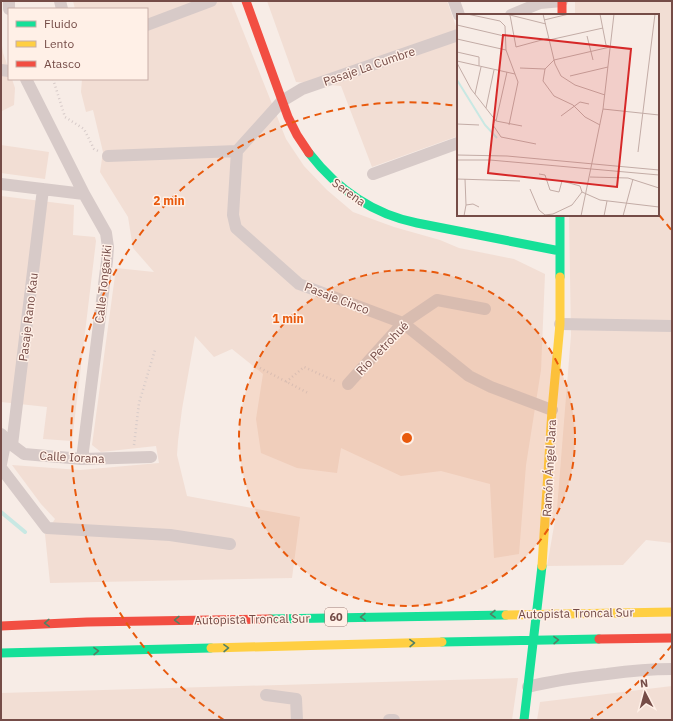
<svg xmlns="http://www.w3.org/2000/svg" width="673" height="721" font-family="'IBM Plex Sans',sans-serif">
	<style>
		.residential { fill: #f2ded4 }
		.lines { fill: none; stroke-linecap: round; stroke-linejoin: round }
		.stream { stroke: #c8e8e3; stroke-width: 4 }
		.path { stroke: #d7cbc9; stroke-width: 2.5; stroke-dasharray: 1 3; stroke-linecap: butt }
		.street { stroke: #d7cac8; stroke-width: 12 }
		.fast { stroke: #16e098; stroke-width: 9 }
		.slow { stroke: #ffcf43; stroke-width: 9 }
		.jam { stroke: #f24e42; stroke-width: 9 }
		.oneway { stroke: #548063 }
		.ring { fill: none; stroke: #e8590c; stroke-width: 2; stroke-dasharray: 7 5 }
		.labels { text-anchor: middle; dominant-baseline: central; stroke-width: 3; stroke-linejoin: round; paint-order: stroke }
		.shield { fill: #fff0e7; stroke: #9e7d77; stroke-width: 1 }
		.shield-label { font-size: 11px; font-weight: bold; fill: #754c47 }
		.street-label { font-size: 12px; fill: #754c47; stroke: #fff0e7 }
		.inset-river { fill: none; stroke: #c8e8e3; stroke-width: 2 }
		.inset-road { fill: none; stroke: #c3aca6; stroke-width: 1 }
		.view { fill: #d62828; fill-opacity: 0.15; stroke: #d62828; stroke-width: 2 }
		.inset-edge { fill: none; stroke: #754c47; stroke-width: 2 }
		.centre { fill: #e8590c; stroke: #fff0e7; stroke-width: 2 }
		.ring-label { font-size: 12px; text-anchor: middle; font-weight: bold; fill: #e8590c; stroke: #fff0e7; stroke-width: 3; stroke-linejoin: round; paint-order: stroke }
	</style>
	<rect width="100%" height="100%" fill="#f7ece6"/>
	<path class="residential" d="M 73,1 L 231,1 L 286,139 L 304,166 L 327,190 L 353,212 L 394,227 L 440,240 L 459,248 L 514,259 L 545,274 L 541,370 L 526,465 L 519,554 L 494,558 L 490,484 L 441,471 L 401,476 L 341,448 L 337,473 L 297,468 L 261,453 L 256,419 L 263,374 L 232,349 L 214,357 L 195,336 L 182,409 L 178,441 L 177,455 L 187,496 L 300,517 L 292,578 L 50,583 L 45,534 L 55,519 L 41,504 L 12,465 L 80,470 L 159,463 L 156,446 L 101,452 L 92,445 L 116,268 L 154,272 L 133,248 L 128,217 L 100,172 L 103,152 L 93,110 L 86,112 L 81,92 L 82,79 L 147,79 L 147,9 L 75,9 Z
		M 267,1 L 447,1 L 458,32 L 458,136 L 372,167 L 341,86 L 296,82 Z
		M 575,1 L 672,1 L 672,543 L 646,540 L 623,565 L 547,566 L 557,509 L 571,335 L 569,215 L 658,215 L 658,15 L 575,15 Z
		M 1,38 L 3,53 L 9,70 L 9,79 L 12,79 L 15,88 L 14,105 L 2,111 Z
		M 1,145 L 49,152 L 45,179 L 1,173 Z
		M 1,196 L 74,205 L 73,235 L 95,237 L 96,241 L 72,441 L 43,439 L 47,407 L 1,402 Z
		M 518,678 L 512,720 L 1,720 L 1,693 Z
		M 672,686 L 672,720 L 537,720 L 540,702 Z"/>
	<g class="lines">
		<path class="stream" d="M 1,512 L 25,532"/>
		<path class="path" d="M 53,79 L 65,117 L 84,129 L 94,149 L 98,151
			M 260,368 L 308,393
			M 286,382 L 304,367 L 337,382
			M 134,445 L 139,403 L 155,350"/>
		<path class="street" d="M 9,1 L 9,9
			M 60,1 L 62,9
			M 454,1 L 459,15
			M 511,15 L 540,3 L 562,1
			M 147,25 L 211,1
			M 458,35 L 302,89 L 282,101 L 237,151 L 233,215 L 236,228 L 299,284 L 403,323 L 469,376 L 491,387 L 552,410
			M 1,70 L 9,71
			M 26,79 L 84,194 L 106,233 L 108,247 L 107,261 L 82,459
			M 108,156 L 237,151
			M 373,174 L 458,143
			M 1,184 L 84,194
			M 560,324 L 672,326
			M 348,384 L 403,323 L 437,300 L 485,309
			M 1,434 L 12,445 L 24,454 L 82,459 L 151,457
			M 12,445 L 43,189
			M 1,464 L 6,439
			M 1,468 L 47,528 L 170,535 L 230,544
			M 528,687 C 554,680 580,677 607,674 C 629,671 650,669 672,669
			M 266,695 L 296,699 L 297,720
			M 389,720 L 394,720"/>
		<path class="fast" d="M 309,153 C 337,189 372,214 417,223 L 560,251
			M 560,215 L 560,277
			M 270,619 L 506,615
			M 442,642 L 599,639
			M 1,653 L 211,648
			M 524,720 L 542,566"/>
		<path class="slow" d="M 542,566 L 552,410 L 560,324 L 560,277
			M 506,615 L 672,612
			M 211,648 L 442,642"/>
		<path class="jam" d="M 246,1 L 288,117 L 297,135 L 309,153
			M 562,1 L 562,15
			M 1,626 L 87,622 L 270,619
			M 599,639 L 672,638"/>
	</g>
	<defs><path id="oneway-chevron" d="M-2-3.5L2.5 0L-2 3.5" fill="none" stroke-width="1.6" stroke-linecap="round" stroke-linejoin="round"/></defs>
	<g class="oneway">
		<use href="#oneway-chevron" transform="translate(493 614) rotate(179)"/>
		<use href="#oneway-chevron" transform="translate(363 617) rotate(179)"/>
		<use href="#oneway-chevron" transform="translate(177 620) rotate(179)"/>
		<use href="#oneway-chevron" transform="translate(47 623) rotate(178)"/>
		<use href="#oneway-chevron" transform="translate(556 640) rotate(-1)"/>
		<use href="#oneway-chevron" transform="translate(412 643) rotate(-1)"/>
		<use href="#oneway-chevron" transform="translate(226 648) rotate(-1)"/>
		<use href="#oneway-chevron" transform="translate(96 651) rotate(-1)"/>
	</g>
	<circle cx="407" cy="438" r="168" fill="#e8590c" fill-opacity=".12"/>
	<g class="ring">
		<circle cx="407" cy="438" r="168"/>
		<path d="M672 645A336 336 0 0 1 590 720M224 720A336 336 0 0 1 457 106M659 215A336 336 0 0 1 672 231"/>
	</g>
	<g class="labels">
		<rect class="shield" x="325" y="608" width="22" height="18" rx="3"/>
		<g class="shield-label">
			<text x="336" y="617">60</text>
		</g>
		<g class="street-label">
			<text transform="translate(369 66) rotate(-19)">Pasaje La Cumbre</text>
			<text transform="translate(349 192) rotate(36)">Serena</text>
			<text transform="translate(103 284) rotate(-84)">Calle Tongariki</text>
			<text transform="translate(337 298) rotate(21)">Pasaje Cinco</text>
			<text transform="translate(28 317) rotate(-83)">Pasaje Rano Kau</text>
			<text transform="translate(382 348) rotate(-46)">Río Petrohué</text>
			<text transform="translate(72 457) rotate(3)">Calle Iorana</text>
			<text transform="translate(549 468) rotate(-87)">Ramón Ángel Jara</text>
			<text transform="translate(576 613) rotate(-1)">Autopista Troncal Sur</text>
			<text transform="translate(252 619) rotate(-1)">Autopista Troncal Sur</text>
		</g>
	</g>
	<g transform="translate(457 14)">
		<rect width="202" height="202" fill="#f7ece6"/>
		<path class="inset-river" d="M 0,66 L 28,111 L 40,124"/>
		<path class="inset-road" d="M 10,0 L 43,7 L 48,12 L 49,36 L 61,68 L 52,111M 49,0 L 89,10M 86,0 L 98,50 L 104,62 L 118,71 L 148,81M 143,0 L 149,31 L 152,32M 53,1 L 59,33 L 92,24M 87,6 L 112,0M 0,11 L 47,22M 130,22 L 136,46M 0,25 L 49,36M 92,26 L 146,14M 0,38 L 22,43 L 22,52M 0,47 L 58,60M 0,49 L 14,75 L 39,107 L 65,112M 63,54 L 88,55M 113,62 L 151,53M 18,80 L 24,53M 29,94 L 37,56M 146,95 L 202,101M 104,102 L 123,88 L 132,90M 38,105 L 36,111 L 44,123 L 79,130M 39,107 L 50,58M 0,110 L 22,111M 143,111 L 128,103 L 116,91 L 97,82 L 86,67 L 88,55 L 97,46 L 153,33M 181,138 L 198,0M 0,141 L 50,142 L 202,156M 0,146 L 33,146 L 202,161M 82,160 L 88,161 L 93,176 L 102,178 L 105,167 L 123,172 L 125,178M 133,163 L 171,164 L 202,174M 0,165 L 63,167M 8,165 L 9,191M 73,175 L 82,196 L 88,201 L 96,200 L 115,191 L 125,178 L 143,186 L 202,193M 7,202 L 9,191 L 16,190 L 22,193M 124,202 L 146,95 L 157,0M 147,202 L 150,187M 166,202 L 176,165"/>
		<path class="view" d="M 46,21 L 174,35 L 160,173 L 31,159 Z"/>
		<rect width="202" height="202" class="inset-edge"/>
	</g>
	<circle cx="407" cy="438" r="6" class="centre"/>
	<g class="ring-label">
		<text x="169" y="205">2 min</text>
		<text x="288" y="323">1 min</text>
	</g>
	<rect width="673" height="721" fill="none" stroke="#754c47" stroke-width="4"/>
	<rect x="8" y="8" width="140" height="72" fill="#fff0e7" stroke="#c8aea7"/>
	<rect x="16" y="21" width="20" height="6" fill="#16e098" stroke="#c8aea7"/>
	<text x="44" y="28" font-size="12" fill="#754c47">Fluido</text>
	<rect x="16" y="41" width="20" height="6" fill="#ffcf43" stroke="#c8aea7"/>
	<text x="44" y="48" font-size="12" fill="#754c47">Lento</text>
	<rect x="16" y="61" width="20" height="6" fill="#f24e42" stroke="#c8aea7"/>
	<text x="44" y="68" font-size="12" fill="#754c47">Atasco</text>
	<g transform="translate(645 693) rotate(354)" stroke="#fff0e7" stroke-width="3" paint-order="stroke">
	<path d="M0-3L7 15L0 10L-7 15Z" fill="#754c47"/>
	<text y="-6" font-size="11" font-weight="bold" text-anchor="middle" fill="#754c47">N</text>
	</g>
</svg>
